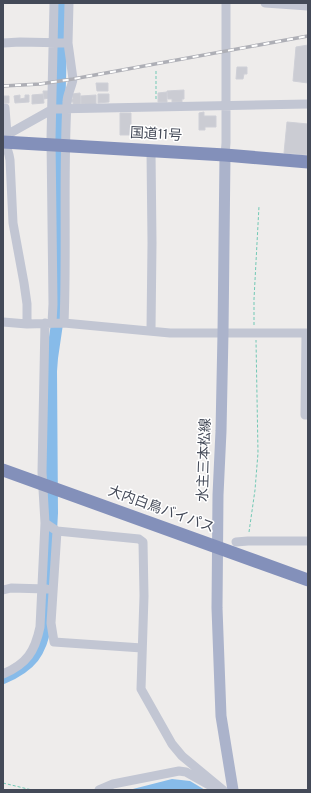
<svg xmlns="http://www.w3.org/2000/svg" width="311" height="793" font-family="Overpass,'Noto Sans JP',sans-serif">
	<style>
		.water { fill: #87bbe9 }
		.lines { fill: none; stroke-linecap: round; stroke-linejoin: round }
		.river { stroke: #87bbe9; stroke-width: 12 }
		.building { fill: #cbccd3; stroke: #cfd0d7 }
		.path { stroke: #72c9b5; stroke-width: 1; stroke-dasharray: 3 2; stroke-linecap: butt }
		.minor { stroke: #c2c6d3; stroke-width: 9 }
		.major { stroke: #abb3cb; stroke-width: 11 }
		.highway { stroke: #8390ba; stroke-width: 13 }
		.rail-casing { stroke: #aeafb6; stroke-width: 3.5 }
		.rail { stroke: #fff; stroke-width: 2; stroke-dasharray: 6; stroke-linecap: butt }
		.labels { text-anchor: middle; dominant-baseline: central; stroke-width: 3; stroke-linejoin: round; paint-order: stroke }
		.street-label { font-size: 14px; fill: #444a58; stroke: #fff }
	</style>
	<rect width="100%" height="100%" fill="#eeeceb"/>
	<path class="water" d="M 172,779 L 190,781 L 205,790 L 129,790 Z"/>
	<g class="lines">
		<path class="river" d="M 3,678 C 31,666 41,653 46,623 L 52,513 L 51,371 L 52,358 L 58,317 L 58,156 L 62,3"/>
	</g>
	<path class="building" d="M 308,45 L 308,83 L 293,81 L 296,47 Z
		M 237,67 L 247,67 L 247,74 L 244,74 L 243,79 L 236,79 Z
		M 96,83 L 108,83 L 108,91 L 97,91 Z
		M 184,90 L 184,99 L 182,99 L 182,102 L 172,102 L 172,99 L 168,99 L 167,91 Z
		M 43,91 L 48,91 L 49,98 L 44,99 Z
		M 167,92 L 167,102 L 158,102 L 158,93 Z
		M 80,93 L 81,106 L 73,106 L 73,102 L 71,102 L 70,99 L 73,99 L 72,94 Z
		M 43,94 L 44,103 L 32,104 L 32,95 Z
		M 98,94 L 109,94 L 109,102 L 98,103 Z
		M 20,95 L 20,99 L 25,98 L 25,95 L 29,95 L 29,102 L 15,103 L 14,96 Z
		M 96,95 L 96,105 L 81,104 L 81,96 Z
		M 3,96 L 9,96 L 9,103 L 3,103 Z
		M 204,112 L 204,116 L 216,116 L 216,127 L 205,127 L 205,130 L 199,130 L 199,113 Z
		M 120,113 L 131,113 L 131,135 L 120,135 Z
		M 287,122 L 308,124 L 308,155 L 284,153 Z"/>
	<g class="lines">
		<path class="path" d="M 156,71 L 156,99
			M 254,325 L 254,299 L 259,206
			M 249,532 L 255,490 L 258,453 L 256,340
			M 3,783 L 32,790"/>
		<path class="minor" d="M 265,3 L 308,6
			M 3,43 L 20,42 L 68,43
			M 3,108 L 5,108 L 7,134
			M 3,137 L 53,109 L 308,104
			M 3,145 C 8,148 9,154 10,160 L 13,223 L 24,283 L 27,304 L 27,324
			M 225,155 L 226,143 L 226,3
			M 3,322 L 27,324 L 64,323 L 170,333 L 306,333 L 305,415 L 308,415
			M 52,323 L 53,304 L 51,139 L 54,3
			M 64,323 C 67,250 63,176 67,102 C 67,94 72,87 73,79 L 68,43 L 69,3
			M 151,330 L 152,243 L 151,151
			M 45,523 L 57,531 L 139,539 L 143,542 L 144,596 L 141,689 L 172,744 L 182,756 L 223,790
			M 57,531 L 51,623 L 54,642 L 142,648
			M 236,542 L 248,541 L 308,541
			M 3,590 L 11,588 L 47,589
			M 3,674 C 27,664 35,651 40,627 L 45,523 L 42,472 L 45,323
			M 99,790 L 113,784 L 179,771 L 186,772 L 211,786"/>
		<path class="major" d="M 225,155 L 223,333 L 221,431 L 218,495 L 217,608 L 221,716 L 233,790"/>
		<path class="highway" d="M 3,142 L 225,155 L 308,162
			M 3,470 L 308,580"/>
		<g class="rail-casing">
			<path id="rail" d="M 3,86 L 40,84 L 73,79 L 308,36"/>
		</g>
		<use href="#rail" class="rail"/>
	</g>
	<g class="labels">
		<g class="street-label">
			<text transform="translate(156 135) rotate(3)">国道11号</text>
			<text transform="translate(205 460) rotate(-88)">水主三本松線</text>
			<text transform="translate(161 510) rotate(20)">大内白鳥バイパス</text>
		</g>
	</g>
	<rect width="311" height="793" fill="none" stroke="#444a58" stroke-width="8"/>
</svg>
